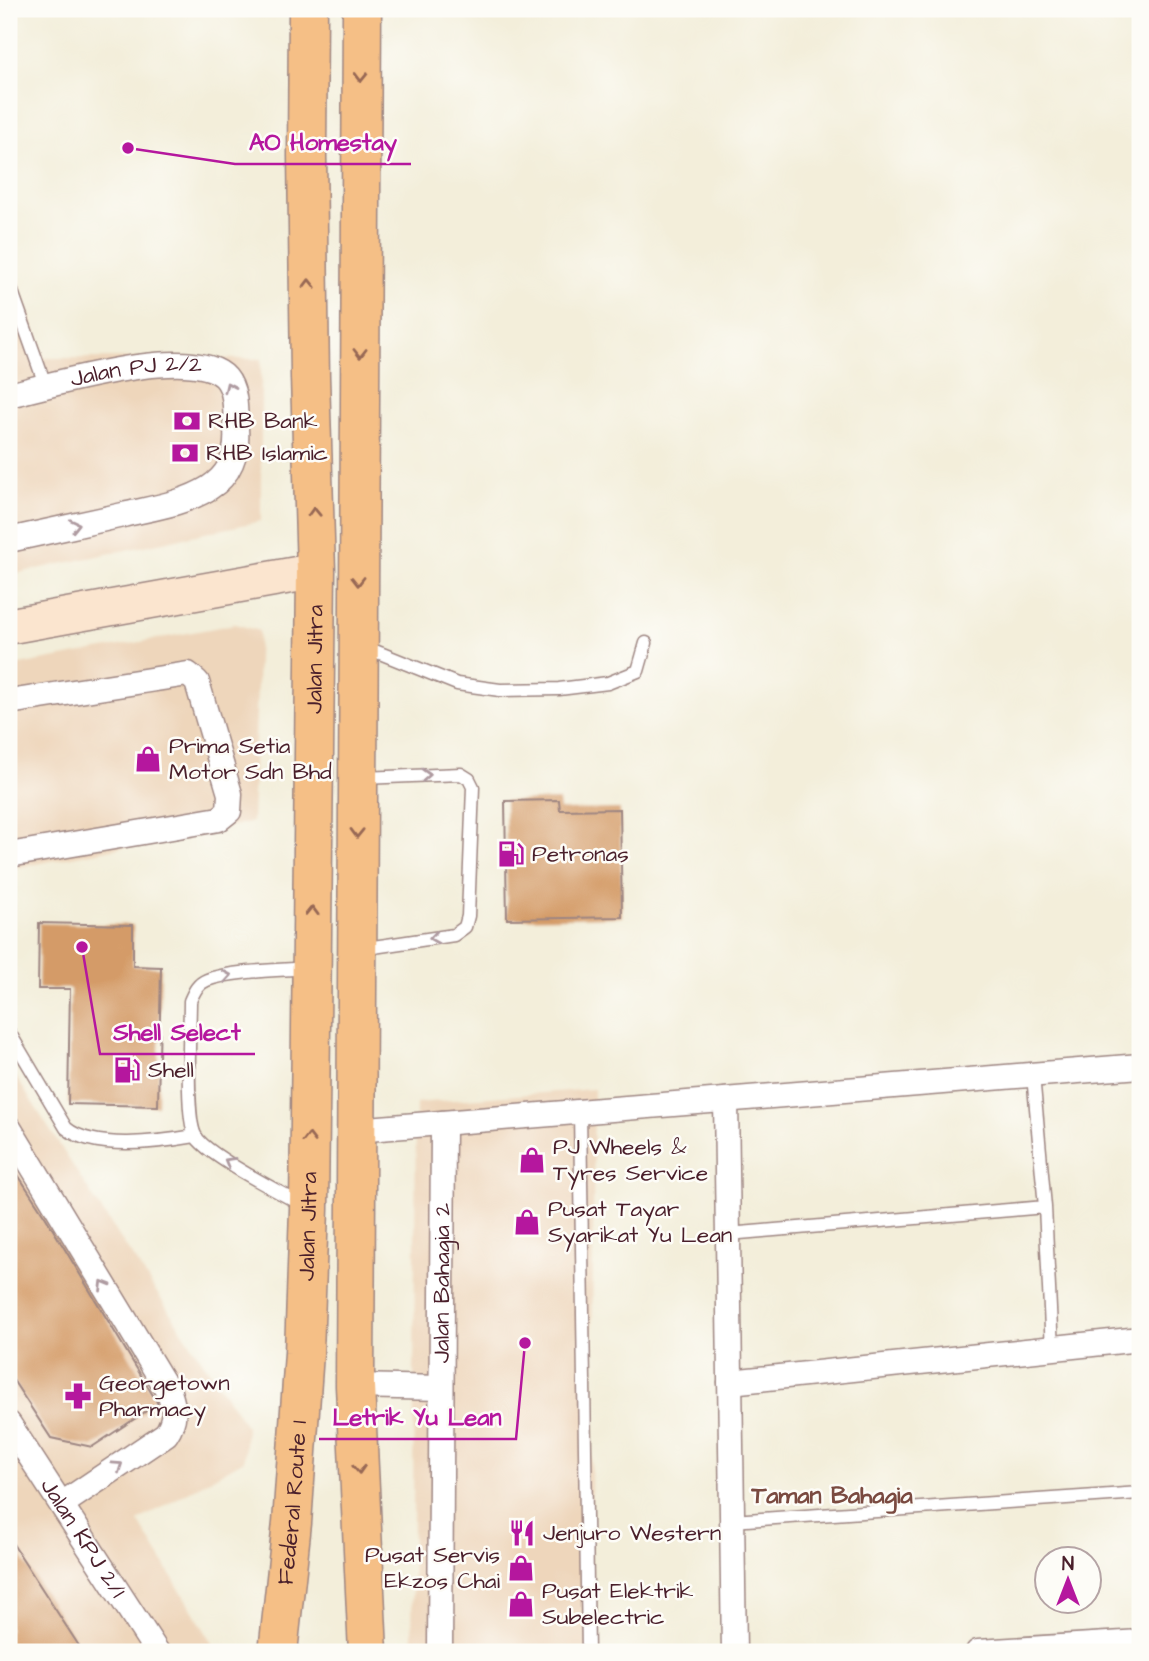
<svg xmlns="http://www.w3.org/2000/svg" width="1149" height="1661" font-family="'Architects Daughter',sans-serif">
	<style>
		.built { fill: #eed6bb }
		.building { fill: #d49b68 }
		.lines { fill: none; stroke-linecap: round; stroke-linejoin: round }
		.service-casing { stroke: #9e8682; stroke-width: 15 }
		.minor-casing { stroke: #9e8682; stroke-width: 27 }
		.secondary-casing { stroke: #9e8682; stroke-width: 38 }
		.trunk-casing { stroke: #9e8682; stroke-width: 41 }
		.service { stroke: #fff; stroke-width: 12 }
		.minor { stroke: #fff; stroke-width: 24 }
		.secondary { stroke: #fbe5cf; stroke-width: 35 }
		.trunk { stroke: #f5bf86; stroke-width: 38 }
		.oneway { stroke: #976754 }
		.oneway2 { stroke: #ae9aa0 }
		.labels { text-anchor: middle; dominant-baseline: central; stroke-width: 5; stroke-linejoin: round; paint-order: stroke }
		.street-label { font-size: 23px; fill: #4a1f2b; stroke: #fdfcf7 }
		.poi-label { font-size: 23px; fill: #4a1f2b; stroke: #fdfcf7; text-anchor: start }
		.neighbourhood-label { font-size: 24px; font-weight: bold; fill: #7a4a40; stroke: #fdfcf7 }
		.leader { fill: none; stroke: #b5179e; stroke-width: 2.5 }
		.callout-dot { fill: #b5179e; stroke: #fdfcf7; stroke-width: 2.5 }
		.callout-label { font-size: 24px; text-anchor: middle; font-weight: bold; fill: #b5179e; stroke: #fdfcf7; stroke-width: 5; stroke-linejoin: round; paint-order: stroke }
	</style>
	<rect width="100%" height="100%" fill="#fdfcf7"/>
	<filter id="ink" filterUnits="userSpaceOnUse"><feTurbulence type="fractalNoise" baseFrequency=".0143" numOctaves="2"/><feDisplacementMap in="SourceGraphic" scale="14" xChannelSelector="R" yChannelSelector="G"/><feConvolveMatrix kernelMatrix="1 2 1 2 8 2 1 2 1" color-interpolation-filters="sRGB"/></filter>
	<filter id="wash" filterUnits="userSpaceOnUse"><feTurbulence type="fractalNoise" baseFrequency=".00686" numOctaves="4" result="noise"/><feDisplacementMap in="SourceGraphic" scale="28" xChannelSelector="R" yChannelSelector="G"/><feGaussianBlur stdDeviation="1.57" result="paint"/><feColorMatrix in="noise" values="0 0 0 0 0 0 0 0 0 0 0 0 0 0 0 0 0 1.4 0 .05"/><feComposite in="paint" operator="in"/></filter>
	<g filter="url(#wash)">
		<rect width="100%" height="100%" fill="#f3eeda"/>
		<path class="built" d="M 9,253 L 44,358 L 261,359 L 261,521 L 9,575 Z
			M 235,624 L 259,631 L 252,822 L 9,869 L 9,667 Z
			M 9,1066 L 100,1208 L 246,1426 L 244,1460 L 138,1521 L 218,1652 L 9,1652 Z
			M 594,1089 L 590,1652 L 412,1652 L 416,1103 Z"/>
		<g id="blocks">
			<path class="building" d="M 559,800 L 560,810 L 620,809 L 622,917 L 507,919 L 505,801 Z
				M 39,923 L 133,925 L 133,966 L 161,967 L 158,1106 L 68,1104 L 70,989 L 38,989 Z
				M 9,1161 L 46,1218 L 157,1402 L 157,1404 L 92,1447 L 51,1438 L 9,1374 Z
				M 9,1538 L 83,1652 L 9,1652 Z"/>
		</g>
	</g>
	<g filter="url(#ink)">
		<use href="#blocks" fill-opacity="0" stroke="#9e8682" stroke-width="2"/>
		<g class="lines">
			<g class="service-casing">
				<path id="service" d="M 9,283 L 46,387
					M 365,647 L 457,684 L 500,690 L 559,689 L 608,683 L 638,671 L 646,643
					M 360,949 L 454,935 L 465,927 L 468,916 L 473,787 L 469,779 L 461,774 L 362,778
					M 9,1032 L 66,1128 C 93,1151 161,1142 195,1136
					M 1033,1075 L 1045,1207 L 1052,1349
					M 580,1112 L 588,1652
					M 303,1205 C 281,1193 204,1154 195,1135 C 185,1116 190,1028 190,1001 C 194,992 197,984 207,980 C 229,971 283,970 309,968
					M 728,1234 L 1045,1207
					M 732,1521 L 1140,1493"/>
			</g>
			<g class="minor-casing">
				<g id="minor">
					<path id="s1" d="M 9,395 C 51,385 195,342 226,378 C 237,391 235,413 236,429 C 238,453 230,475 209,488 C 183,504 152,508 123,515 C 85,523 47,532 9,540"/>
					<path d="M 9,702 L 188,674 L 197,682 L 230,794 L 229,811 L 219,819 L 9,855"/>
					<path d="M 726,1100 L 734,1652"/>
					<path d="M 9,1128 L 169,1392 C 175,1409 176,1419 166,1434 L 62,1504"/>
					<path d="M 355,1130 L 1140,1066"/>
					<path d="M 730,1382 L 1140,1339"/>
					<path d="M 355,1386 L 441,1388"/>
					<path id="s2" d="M 9,1424 L 157,1652"/>
					<path id="s3" d="M 440,1652 L 443,1123"/>
					<path d="M 978,1652 L 1140,1642"/>
				</g>
			</g>
			<g class="secondary-casing">
				<path id="secondary" d="M 9,626 L 316,571"/>
			</g>
			<g class="trunk-casing">
				<g id="trunk">
					<path d="M 362,9 L 355,1386 L 368,1652"/>
					<path id="s4" d="M 278,1652 L 292,1523 L 304,1353 L 309,1209 L 316,571 L 310,377 L 307,155 L 308,9"/>
				</g>
			</g>
			<use href="#service" class="service"/>
			<use href="#minor" class="minor"/>
			<use href="#secondary" class="secondary"/>
			<use href="#trunk" class="trunk"/>
		</g>
		<defs><path id="oneway-chevron" d="M-2-3.5L2.5 0L-2 3.5" fill="none" stroke-width="1.6" stroke-linecap="round" stroke-linejoin="round" transform="scale(1.75)"/></defs>
		<g class="oneway">
			<use href="#oneway-chevron" transform="translate(361 77) rotate(91)"/>
			<use href="#oneway-chevron" transform="translate(309 284) rotate(-91)"/>
			<use href="#oneway-chevron" transform="translate(360 353) rotate(90)"/>
			<use href="#oneway-chevron" transform="translate(314 512) rotate(-92)"/>
			<use href="#oneway-chevron" transform="translate(358 581) rotate(90)"/>
			<use href="#oneway-chevron" transform="translate(357 833) rotate(91)"/>
			<use href="#oneway-chevron" transform="translate(312 911) rotate(-89)"/>
			<use href="#oneway-chevron" transform="translate(309 1138) rotate(-90)"/>
			<use href="#oneway-chevron" transform="translate(359 1469) rotate(87)"/>
		</g>
		<g class="oneway2">
			<use href="#oneway-chevron" transform="translate(229 387) rotate(-115)"/>
			<use href="#oneway-chevron" transform="translate(75 525) rotate(-13)"/>
			<use href="#oneway-chevron" transform="translate(426 775) rotate(-3)"/>
			<use href="#oneway-chevron" transform="translate(434 938) rotate(172)"/>
			<use href="#oneway-chevron" transform="translate(227 976) rotate(-9)"/>
			<use href="#oneway-chevron" transform="translate(229 1162) rotate(-150)"/>
			<use href="#oneway-chevron" transform="translate(104 1285) rotate(-121)"/>
			<use href="#oneway-chevron" transform="translate(118 1466) rotate(-34)"/>
		</g>
	</g>
	<defs>
		<g id="bank-bare" transform="scale(2.1)"><path d="M-6-4H6V4H-6ZM0-2.3a2.3 2.3 0 1 0 0 4.6a2.3 2.3 0 1 0 0-4.6Z" fill="#b5179e" stroke="#fdfcf7" stroke-width="2.5" paint-order="stroke"/></g>
		<g id="shop-bare" transform="scale(2.1)"><path d="M-5-2.5h2.3a2.7 3.5 0 0 1 5.4 0H5L5.5 6h-11ZM-1.5-2.5h3a1.5 2.3 0 0 0-3 0Z" fill="#b5179e" stroke="#fdfcf7" stroke-width="2.5" paint-order="stroke"/></g>
		<g id="fuel-bare" transform="scale(2.1)"><path d="M-5.5-6h7V0h2V4h1.3V-2.5L3-4.5l.8-.8L6-3V5H2.5V1h-1V6h-7ZM-4.2-4.7v3.2H.2V-4.7Z" fill="#b5179e" stroke="#fdfcf7" stroke-width="2.5" paint-order="stroke"/></g>
		<g id="pharmacy-bare" transform="scale(2.1)"><path d="M-2-6h4v4h4v4h-4v4h-4v-4h-4v-4h4Z" fill="#b5179e" stroke="#fdfcf7" stroke-width="2.5" paint-order="stroke"/></g>
		<g id="restaurant-bare" transform="scale(2.1)"><path d="M-5-6h1v4h1v-4h1v4h1v-4h1v5L-1.5 .5V6h-2V.5L-5-1ZM5-6V6H3V1.5H1.5Q1.5-4 5-6Z" fill="#b5179e" stroke="#fdfcf7" stroke-width="2.5" paint-order="stroke"/></g>
	</defs>
	<g fill-rule="evenodd">
		<use href="#bank-bare" x="187" y="421"/>
		<use href="#bank-bare" x="185" y="453"/>
		<use href="#shop-bare" x="148" y="759"/>
		<use href="#fuel-bare" x="511" y="854"/>
		<use href="#fuel-bare" x="127" y="1070"/>
		<use href="#shop-bare" x="532" y="1160"/>
		<use href="#shop-bare" x="527" y="1222"/>
		<use href="#pharmacy-bare" x="78" y="1396"/>
		<use href="#restaurant-bare" x="522" y="1533"/>
		<use href="#shop-bare" x="521" y="1568"/>
		<use href="#shop-bare" x="521" y="1604"/>
	</g>
	<g class="labels">
		<g class="street-label">
			<text stroke="none"><textPath href="#s1" startOffset="130">Jalan PJ 2/2</textPath></text>
			<text stroke="none"><textPath href="#s4" startOffset="994">Jalan Jitra</textPath></text>
			<text stroke="none"><textPath href="#s4" startOffset="427">Jalan Jitra</textPath></text>
			<text stroke="none"><textPath href="#s3" startOffset="369">Jalan Bahagia 2</textPath></text>
			<text stroke="none"><textPath href="#s4" startOffset="150">Federal Route 1</textPath></text>
			<text stroke="none"><textPath href="#s2" startOffset="136">Jalan KPJ 2/1</textPath></text>
		</g>
		<g class="poi-label">
			<text x="208" y="421">RHB Bank</text>
			<text x="206" y="453">RHB Islamic</text>
			<text x="169" y="746">Prima Setia<tspan x="169" dy="26">Motor Sdn Bhd</tspan></text>
			<text x="532" y="854">Petronas</text>
			<text x="148" y="1070">Shell</text>
			<text x="553" y="1147">PJ Wheels &amp;<tspan x="553" dy="26">Tyres Service</tspan></text>
			<text x="548" y="1209">Pusat Tayar<tspan x="548" dy="26">Syarikat Yu Lean</tspan></text>
			<text x="99" y="1383">Georgetown<tspan x="99" dy="26">Pharmacy</tspan></text>
			<text x="543" y="1533">Jenjuro Western</text>
			<text x="500" y="1555" text-anchor="end">Pusat Servis<tspan x="500" dy="26">Ekzos Chai</tspan></text>
			<text x="542" y="1591">Pusat Elektrik<tspan x="542" dy="26">Subelectric</tspan></text>
		</g>
		<g class="neighbourhood-label">
			<text x="832" y="1496">Taman Bahagia</text>
		</g>
	</g>
	<path class="leader" d="M128 148L235 164H411M82 947L100 1054H255M525 1343L516 1439H319"/>
	<g class="callout-dot">
		<circle cx="128" cy="148" r="7"/>
		<circle cx="82" cy="947" r="7"/>
		<circle cx="525" cy="1343" r="7"/>
	</g>
	<g class="callout-label">
		<text x="323" y="150">AO Homestay</text>
		<text x="177" y="1040">Shell Select</text>
		<text x="417" y="1425">Letrik Yu Lean</text>
	</g>
	<rect width="1149" height="1661" fill="none" stroke="#fdfcf7" stroke-width="35"/>
	<g transform="translate(1068 1580)"><circle r="33" fill="#fdfcf7" stroke="#b5a4a5" stroke-width="2"/>
	<path d="M0-5L12 26L0 18L-12 26Z" fill="#b5179e"/>
	<text y="-10" font-size="19" font-weight="bold" text-anchor="middle" fill="#4a1f2b">N</text>
	</g>
</svg>
